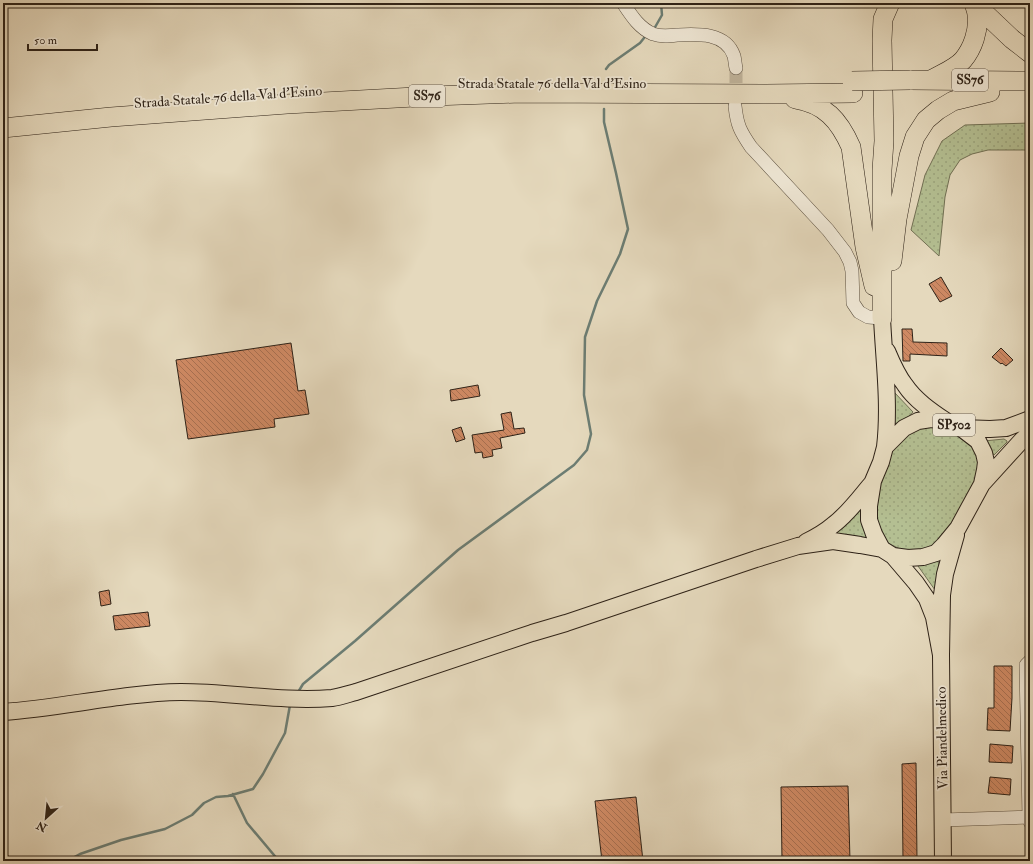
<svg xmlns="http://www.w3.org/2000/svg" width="1033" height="864" font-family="'IM FELL Double Pica',serif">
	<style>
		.grass { fill: url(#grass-dots); stroke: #717054 }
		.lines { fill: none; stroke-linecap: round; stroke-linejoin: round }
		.stream { stroke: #6c7d73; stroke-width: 2.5 }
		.building { fill: url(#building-back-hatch); stroke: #2e2217 }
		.minor-tunnel { stroke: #c0b49c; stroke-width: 13; stroke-dasharray: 13 6; stroke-linecap: butt }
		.minor-casing { stroke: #5c5040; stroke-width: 14 }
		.major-casing { stroke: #2e2217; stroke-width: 18 }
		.highway-casing { stroke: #2e2217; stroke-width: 20 }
		.path { stroke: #2e2217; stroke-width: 1.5; stroke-dasharray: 3 2; stroke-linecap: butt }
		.minor { stroke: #eee6d4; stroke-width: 13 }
		.major { stroke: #e5d9bd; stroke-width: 16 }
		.highway { stroke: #e5d9bd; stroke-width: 19 }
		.highway-bridge-casing { stroke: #2e2217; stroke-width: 20; stroke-linecap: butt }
		.highway-bridge { stroke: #e5d9bd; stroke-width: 19 }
		.labels { text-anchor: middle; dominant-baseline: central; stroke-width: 3.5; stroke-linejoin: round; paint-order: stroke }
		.shield { fill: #eee6d4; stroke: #685d50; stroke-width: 1 }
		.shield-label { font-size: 13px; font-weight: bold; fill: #2e2217 }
		.street-label { font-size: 14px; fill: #2e2217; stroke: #eee6d4 }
	</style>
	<defs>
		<pattern id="grass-dots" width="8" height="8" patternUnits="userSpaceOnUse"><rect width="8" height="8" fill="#b4bf92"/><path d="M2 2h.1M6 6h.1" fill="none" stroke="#9ba47d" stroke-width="1.8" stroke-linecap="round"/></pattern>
		<pattern id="building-back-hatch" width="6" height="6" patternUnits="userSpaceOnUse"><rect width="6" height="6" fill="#ce8963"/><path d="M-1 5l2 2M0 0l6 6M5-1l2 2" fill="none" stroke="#a87051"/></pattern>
	</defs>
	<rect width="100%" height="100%" fill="#e5d9bd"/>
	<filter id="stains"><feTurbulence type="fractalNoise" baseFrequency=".005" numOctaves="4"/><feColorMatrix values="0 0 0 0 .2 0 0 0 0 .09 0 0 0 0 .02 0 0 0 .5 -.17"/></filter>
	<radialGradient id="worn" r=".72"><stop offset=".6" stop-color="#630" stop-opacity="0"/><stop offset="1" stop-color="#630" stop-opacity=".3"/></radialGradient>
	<path class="grass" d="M 1030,123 L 1030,150 L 988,150 L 972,154 L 960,160 L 950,175 L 945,197 L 939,256 L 911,230 L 925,175 L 942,141 L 965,125 Z
		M 894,392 L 913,412 C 909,418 900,422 894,424 Z
		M 933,426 L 963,438 L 973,445 L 982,470 L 942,542 L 932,549 L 902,550 L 888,543 L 883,539 L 872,509 L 892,447 L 902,432 Z
		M 1004,439 L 1007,441 L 1007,442 L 994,455 L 984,441 Z
		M 862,502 C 861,517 861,524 867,538 L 850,535 L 834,534 Z
		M 937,561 L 939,562 L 935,590 L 918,566 L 918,565 Z"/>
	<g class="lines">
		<path class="stream" d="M 654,29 L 662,15 L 661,3
			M 606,69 L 609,65 L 640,43 L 644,38
			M 297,694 L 303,684 L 355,641 L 458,550 L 574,465 L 587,450 L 591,434 L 584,395 L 585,337 L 597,301 L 620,254 L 628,229 L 616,173 L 604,122 L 604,109
			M 233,794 L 247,823 L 279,861
			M 67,861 L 80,854 L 121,840 L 165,829 L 192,815 L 204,803 L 216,797 L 228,796 L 253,789 L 263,774 L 285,733 L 290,705"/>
	</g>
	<path class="building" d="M 941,277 L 952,296 L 940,302 L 929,284 Z
		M 902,329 L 912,329 L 913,342 L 947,343 L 947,356 L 910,354 L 910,361 L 903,361 Z
		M 291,343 L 298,391 L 305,390 L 309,414 L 274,419 L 275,427 L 188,439 L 176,360 Z
		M 1001,348 L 1013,360 L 1006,366 L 1002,363 L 1001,364 L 992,357 Z
		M 478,385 L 480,396 L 451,401 L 450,390 Z
		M 511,412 L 514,429 L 524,428 L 525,433 L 500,438 L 502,448 L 492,450 L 493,456 L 483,458 L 482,452 L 475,453 L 472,435 L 504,430 L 501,414 Z
		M 461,427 L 465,439 L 456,442 L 452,430 Z
		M 109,590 L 111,604 L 101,606 L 99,592 Z
		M 148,612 L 150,626 L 115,630 L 113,616 Z
		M 994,666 L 1012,666 L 1012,698 L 1010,731 L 987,730 L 988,708 L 994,708 Z
		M 990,744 L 1013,746 L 1012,763 L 989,762 Z
		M 916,763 L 917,861 L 903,861 L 902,764 Z
		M 990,777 L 1011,779 L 1010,795 L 988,793 Z
		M 848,786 L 850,861 L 782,861 L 781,787 Z
		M 636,797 L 643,861 L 602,861 L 595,801 Z"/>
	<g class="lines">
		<path class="minor-tunnel" d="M 736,102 L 736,68"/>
		<g class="minor-casing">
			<path id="minor" d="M 623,3 C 631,15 639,28 653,34 C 661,37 669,36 677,35 C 697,34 726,32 734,56 C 735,60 735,64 736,68
				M 735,106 C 737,125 740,131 751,147 L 828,230 L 845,252 L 850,262 L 852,271 L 853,303 L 859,312 L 868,317 L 882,318
				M 1030,661 L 1026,665 L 1029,817 L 1030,822
				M 943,820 L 1029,817"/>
		</g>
		<g class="major-casing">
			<path id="major" d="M 882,318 C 884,361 890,404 885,447
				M 887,351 C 892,363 897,375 905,385 C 915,400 931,411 946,421
				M 961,428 L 990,429 L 1006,428 L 1030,419
				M 982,484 L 1022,440 L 1030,433
				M 806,542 C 816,537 825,532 833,525 C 848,514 860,497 872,483
				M 893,556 L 908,558 L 923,557 L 936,553 L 944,545 L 958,528 L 982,484 L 985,470 L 986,462 L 984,453 L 978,441 L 961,428 L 947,422 L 931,419 L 918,421 L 904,428 L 885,447 L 881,462 L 873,481 L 869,506 L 869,520 L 874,534 L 882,549 L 893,556 L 916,583 L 927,599 L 934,617 L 941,655
				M 3,712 C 62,708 121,693 181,692 C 231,692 282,702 332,698 C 340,697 348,694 356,692 L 532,633 L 566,623 L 756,559 L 798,546 L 833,541 L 860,545 L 882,549
				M 943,861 L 941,655 L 942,595 L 945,574 L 956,535"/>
		</g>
		<g class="highway-casing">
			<path id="highway" d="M 974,3 L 1012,39 L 1030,53
				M 910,80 L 1030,81
				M 931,80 C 941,74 955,69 963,60 C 973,48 979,30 977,15 C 977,11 975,7 974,3
				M 795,99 C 825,104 839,120 851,147 L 865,247 L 874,286
				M 3,128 L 111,117 L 287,104 L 433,96 L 520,93 L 766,94 L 853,93
				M 892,261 L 897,219 L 909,156 L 915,137 L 926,120 L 938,110 L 953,101 L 990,92
				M 882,318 L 882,170 L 884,141 L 882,40 L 883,19 L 890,3"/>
		</g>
		<path class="path" d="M 3,847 L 11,861"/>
		<use href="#minor" class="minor"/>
		<use href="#major" class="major"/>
		<use href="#highway" class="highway"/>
		<g class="highway-bridge-casing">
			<path id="highway-bridge" d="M 852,81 L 910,80"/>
		</g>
		<use href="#highway-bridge" class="highway-bridge"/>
	</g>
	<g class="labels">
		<g class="shield">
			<rect x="952" y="69" width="36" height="22" rx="3"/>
			<rect x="409" y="85" width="36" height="22" rx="3"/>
			<rect x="933" y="414" width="42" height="22" rx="3"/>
		</g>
		<g class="shield-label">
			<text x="970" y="80">SS76</text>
			<text x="427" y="96">SS76</text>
			<text x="954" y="425">SP502</text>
		</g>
		<g class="street-label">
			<text x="552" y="83">Strada Statale 76 della Val d'Esino</text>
			<text transform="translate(228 97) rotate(-4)">Strada Statale 76 della Val d'Esino</text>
			<text transform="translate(942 738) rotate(-91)">Via Piandelmedico</text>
		</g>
	</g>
	<rect width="1033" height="864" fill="none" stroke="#e5d9bd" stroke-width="16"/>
	<rect x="4" y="4" width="1025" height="856" fill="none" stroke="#2e2217" stroke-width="2"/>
	<rect x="8" y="8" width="1017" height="848" fill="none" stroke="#2e2217"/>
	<g transform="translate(46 818) rotate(207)" stroke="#eee6d4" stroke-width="3" paint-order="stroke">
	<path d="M0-3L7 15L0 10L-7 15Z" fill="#2e2217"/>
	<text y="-6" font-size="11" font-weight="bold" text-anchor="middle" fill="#2e2217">N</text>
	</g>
	<path d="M28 44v6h69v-6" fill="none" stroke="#2e2217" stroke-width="2"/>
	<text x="34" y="44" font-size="12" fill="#2e2217" stroke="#eee6d4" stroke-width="3" paint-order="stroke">50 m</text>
	<rect width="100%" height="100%" filter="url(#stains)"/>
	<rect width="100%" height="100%" fill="url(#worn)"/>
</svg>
